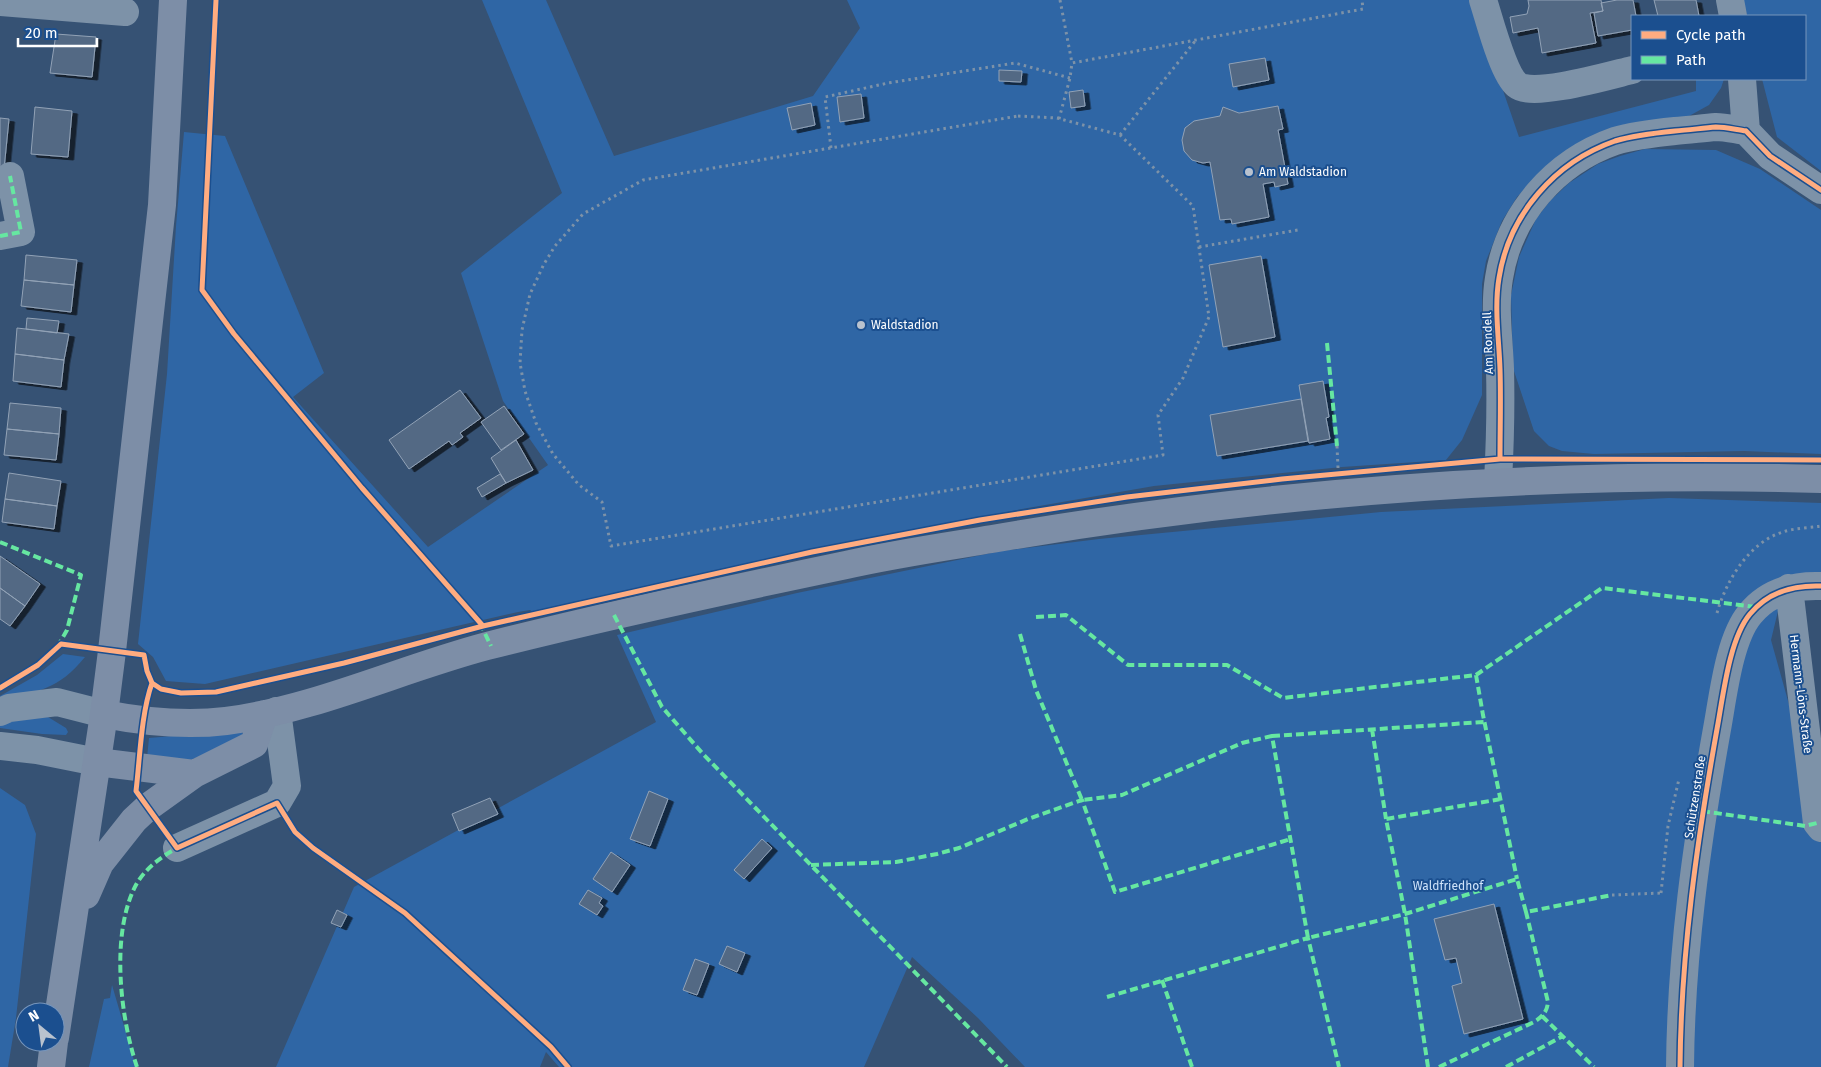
<svg xmlns="http://www.w3.org/2000/svg" width="1821" height="1067" font-family="'Fira Sans',sans-serif">
	<style>
		.green { fill: #2f66a5 }
		.building { fill: #526984; stroke: #92a2b6; filter: url(#shadow) }
		.lines { fill: none; stroke-linecap: round; stroke-linejoin: round }
		.path { stroke: #7d92a8; stroke-width: 3; stroke-dasharray: 2.5 4; stroke-linecap: butt }
		.minor { stroke: #7d92a8; stroke-width: 28 }
		.major { stroke: #7d8ea7; stroke-width: 28 }
		.quiet { stroke: #66e7a1; stroke-width: 4; stroke-dasharray: 8 4; stroke-linecap: butt }
		.cycleway-casing { stroke: #1b4f8f; stroke-width: 8 }
		.cycleway { stroke: #ffac80; stroke-width: 5 }
		.poi-dot { fill: #b9c2ce; stroke: #1b4f8f; stroke-width: 2 }
		.labels { text-anchor: middle; dominant-baseline: central; stroke-width: 4; stroke-linejoin: round; paint-order: stroke }
		.poi-label { font-size: 12px; fill: #fff; stroke: #1b4f8f; text-anchor: start }
		.street-label { font-size: 12px; fill: #fff; stroke: #1b4f8f }
		.park-label { font-size: 12px; fill: #cfe3fa; stroke: #1b4f8f }
	</style>
	<defs>
		<filter id="shadow"><feDropShadow dx="5.5" dy="3" stdDeviation="0" flood-color="#0009"/></filter>
	</defs>
	<rect width="100%" height="100%" fill="#365274"/>
	<path class="green" d="M 482,0 L 546,0 L 614,156 L 813,96 L 860,28 L 847,0 L 1472,0 L 1519,137 L 1696,91 L 1696,79 L 1724,79 L 1721,88 L 1709,105 L 1680,121 L 1542,171 L 1517,197 L 1502,221 L 1486,261 L 1482,284 L 1482,395 L 1462,440 L 1446,460 L 1342,467 L 1154,486 L 1022,509 L 620,592 L 533,612 L 530,610 L 518,612 L 205,684 L 166,681 L 153,657 L 138,644 L 167,374 L 176,226 L 184,132 L 225,136 L 324,373 L 293,397 L 428,547 L 548,465 L 503,401 L 461,273 L 562,193 Z
		M 1743,0 L 1821,0 L 1821,171 L 1777,137 L 1762,79 L 1805,79 L 1805,16 L 1747,16 Z
		M 1645,149 L 1716,150 L 1760,169 L 1821,210 L 1821,454 L 1744,451 L 1594,454 L 1562,451 L 1549,446 L 1534,431 L 1513,368 L 1511,295 L 1519,257 L 1536,219 L 1550,201 L 1569,183 L 1598,164 L 1620,156 Z
		M 1669,498 L 1821,503 L 1821,575 L 1779,607 L 1771,640 L 1821,819 L 1821,1067 L 1025,1067 L 978,1018 L 912,957 L 864,1067 L 559,1067 L 546,1052 L 540,1067 L 276,1067 L 354,887 L 656,722 L 617,635 L 797,593 L 1001,551 L 1099,539 L 1381,512 Z
		M 63,654 L 85,657 C 58,690 39,691 0,700 L 0,696 L 37,675 Z
		M 48,717 L 66,728 L 68,732 L 66,735 L 42,734 L 0,728 L 0,722 Z
		M 241,730 L 243,733 L 242,735 L 212,751 L 186,762 L 147,758 L 149,738 Z
		M 0,788 L 25,805 L 36,834 L 16,1018 L 8,1067 L 0,1067 Z
		M 112,985 L 136,1067 L 89,1067 L 104,999 L 110,998 Z"/>
	<path class="building" d="M 1528,0 L 1601,0 L 1603,11 L 1590,13 L 1596,43 L 1542,53 L 1538,28 L 1513,33 L 1510,17 L 1527,14 L 1529,6 Z
		M 1617,0 L 1633,0 L 1636,16 L 1632,16 L 1632,30 L 1598,36 L 1594,13 L 1603,11 L 1601,3 Z
		M 1654,0 L 1696,0 L 1699,16 L 1658,16 Z
		M 56,34 L 96,37 L 92,77 L 50,73 Z
		M 1265,58 L 1269,80 L 1233,87 L 1229,64 Z
		M 999,70 L 1022,71 L 1021,82 L 999,81 Z
		M 1083,90 L 1085,106 L 1071,108 L 1069,92 Z
		M 861,94 L 864,118 L 840,122 L 837,97 Z
		M 811,103 L 815,125 L 792,130 L 787,108 Z
		M 1278,106 L 1283,129 L 1278,130 L 1288,184 L 1275,187 L 1274,182 L 1263,184 L 1269,217 L 1232,224 L 1231,219 L 1220,220 L 1210,162 L 1203,163 L 1192,160 L 1184,151 L 1182,140 L 1185,128 L 1194,121 L 1220,116 L 1223,107 L 1239,113 Z
		M 35,107 L 72,111 L 68,157 L 31,154 Z
		M 0,118 L 9,119 L 4,169 L 0,169 Z
		M 26,255 L 77,260 L 74,285 L 24,280 Z
		M 1261,256 L 1275,337 L 1223,347 L 1209,265 Z
		M 24,280 L 74,285 L 71,312 L 21,306 Z
		M 27,318 L 59,321 L 57,333 L 26,329 Z
		M 17,328 L 69,334 L 64,360 L 15,354 Z
		M 15,354 L 64,360 L 61,387 L 13,381 Z
		M 1323,381 L 1329,417 L 1326,418 L 1330,439 L 1309,443 L 1299,385 Z
		M 460,390 L 481,418 L 460,433 L 463,437 L 452,445 L 449,441 L 409,469 L 389,440 Z
		M 1301,399 L 1308,441 L 1217,456 L 1210,415 Z
		M 10,403 L 61,408 L 59,434 L 7,429 Z
		M 504,406 L 524,434 L 501,450 L 481,422 Z
		M 7,429 L 59,434 L 56,460 L 4,455 Z
		M 516,440 L 533,470 L 506,483 L 491,458 Z
		M 9,473 L 61,481 L 57,506 L 5,499 Z
		M 500,474 L 506,483 L 482,497 L 477,488 Z
		M 5,499 L 57,506 L 54,529 L 2,522 Z
		M 0,556 L 40,584 L 25,606 L 0,588 Z
		M 0,588 L 25,606 L 10,626 L 0,619 Z
		M 649,791 L 668,799 L 650,846 L 630,839 Z
		M 490,798 L 498,814 L 459,831 L 452,814 Z
		M 762,839 L 772,848 L 744,879 L 734,870 Z
		M 611,852 L 630,865 L 612,892 L 593,879 Z
		M 588,890 L 602,898 L 599,903 L 603,906 L 597,915 L 579,904 Z
		M 1494,904 L 1523,1019 L 1464,1034 L 1452,986 L 1462,983 L 1456,958 L 1445,960 L 1434,919 Z
		M 337,910 L 347,915 L 341,927 L 331,923 Z
		M 727,946 L 745,953 L 737,972 L 719,964 Z
		M 695,959 L 709,964 L 697,995 L 683,990 Z"/>
	<g class="lines">
		<path class="path" d="M 1060,0 L 1072,63 L 1363,9 L 1362,0
			M 1018,116 L 1057,118 L 1120,135 L 1193,206 L 1209,317 L 1183,378 L 1158,415 L 1163,455 L 611,546 L 602,502 L 579,485 L 553,454 L 536,423 L 525,391 L 520,363 L 522,330 L 530,294 L 544,264 L 555,246 L 583,214 L 643,180 Z
			M 1059,119 L 1070,78 L 1072,63
			M 1120,135 L 1196,40
			M 831,148 L 825,97 L 888,83 L 1015,63 L 1070,78
			M 1199,247 L 1298,230
			M 1337,446 L 1338,468
			M 1717,613 C 1726,581 1749,542 1783,532 C 1794,528 1809,528 1821,526
			M 1661,893 L 1668,826 L 1679,779
			M 1612,895 L 1662,893"/>
		<path class="minor" d="M 1483,0 C 1489,18 1503,74 1517,85 C 1532,98 1611,75 1632,70
			M 1730,0 L 1733,16
			M 0,2 L 125,12
			M 1742,79 L 1746,131
			M 1746,131 L 1770,156 L 1821,190
			M 0,236 L 21,232 L 10,176
			M 1498,482 C 1500,444 1501,406 1500,369 C 1499,339 1494,308 1499,278 C 1509,214 1555,162 1615,141 C 1635,135 1655,133 1675,131 C 1689,130 1703,128 1716,127 C 1726,127 1737,130 1746,131
			M 1789,588 L 1817,823 L 1821,828
			M 0,712 L 9,708 L 57,702 L 104,714
			M 0,746 L 37,750 L 97,762
			M 177,848 L 277,803 L 287,786 L 277,711
			M 1680,1067 C 1681,953 1697,841 1717,729 C 1723,697 1729,639 1750,614 C 1768,592 1794,585 1821,586"/>
		<path class="major" d="M 104,714 C 145,722 185,726 226,721 C 316,709 400,669 487,646 C 605,616 726,590 846,565 C 894,554 943,547 992,539 C 1266,492 1543,471 1821,479
			M 97,762 L 194,774
			M 86,895 L 100,863 L 134,820 L 148,807 L 194,774 L 254,744 L 264,714
			M 55,1038 L 104,714 L 112,651 L 162,205 L 173,0
			M 51,1067 L 54,1042"/>
		<path class="quiet" d="M 0,236 L 21,232 L 10,176
			M 1327,343 L 1337,446
			M 0,542 L 81,575 L 67,630 L 58,646
			M 614,615 L 662,707 L 703,754 L 1007,1067
			M 1036,617 L 1066,615 L 1128,665 L 1227,665 L 1283,698 L 1476,675 L 1602,588 L 1756,607
			M 480,623 L 491,646
			M 1020,634 L 1036,690 L 1082,800 L 1122,795 L 1242,743 L 1272,736 L 1308,938 L 1405,914 L 1517,879 L 1526,912 L 1612,895
			M 1476,675 L 1483,715 L 1517,879
			M 1372,729 L 1386,819
			M 1272,736 L 1484,722
			M 1702,811 L 1805,826 L 1817,823
			M 811,865 L 896,862 L 937,854 L 959,848 L 1028,819 L 1082,800 L 1115,892 L 1291,839
			M 1162,980 L 1192,1067
			M 1107,997 L 1308,938 L 1339,1067
			M 1542,1016 L 1594,1067
			M 137,1067 C 120,1017 110,931 137,883 C 147,867 161,857 177,848 L 176,846
			M 1428,1067 L 1405,914 L 1386,819 L 1501,799
			M 1439,1067 L 1534,1022 C 1543,1016 1547,1012 1548,1002 L 1526,912
			M 1506,1067 L 1563,1036"/>
		<g class="cycleway-casing">
			<path id="cycleway" d="M 216,0 L 202,290 L 234,334 L 362,488 L 483,626
				M 1746,131 L 1770,156 L 1821,190
				M 1500,459 C 1500,429 1501,399 1500,369 C 1499,339 1494,308 1499,278 C 1509,214 1555,162 1615,141 C 1635,135 1655,133 1675,131 C 1689,130 1703,128 1716,127 C 1726,127 1737,130 1746,131
				M 152,683 C 141,714 140,758 136,791 L 177,848 L 277,803 L 295,832 L 313,848 L 405,913 L 551,1047 L 568,1067
				M 0,688 L 38,665 L 61,644 L 144,655 L 147,671 L 152,683 L 161,689 L 181,693 L 216,692 L 344,663 L 483,626 L 812,552 L 980,520 L 1127,497 L 1282,479 L 1500,459 L 1821,460
				M 1680,1067 C 1681,953 1697,841 1717,729 C 1723,697 1729,639 1750,614 C 1768,592 1794,585 1821,586"/>
		</g>
		<use href="#cycleway" class="cycleway"/>
	</g>
	<g class="poi-dot">
		<circle cx="1249" cy="172" r="5"/>
		<circle cx="861" cy="325" r="5"/>
	</g>
	<g class="labels">
		<g class="poi-label">
			<text x="1259" y="172">Am Waldstadion</text>
			<text x="871" y="325">Waldstadion</text>
		</g>
		<g class="street-label">
			<text transform="translate(1488 343) rotate(-92)">Am Rondell</text>
			<text transform="translate(1801 694) rotate(83)">Hermann-Löns-Straße</text>
			<text transform="translate(1695 797) rotate(-81)">Schützenstraße</text>
		</g>
		<g class="park-label">
			<text x="1448" y="886">Waldfriedhof</text>
		</g>
	</g>
	<rect x="1631" y="15" width="175" height="65" fill="#1b4f8f" stroke="#7695bc"/>
	<rect x="1641" y="31" width="25" height="8" fill="#ffac80" stroke="#7695bc"/>
	<text x="1676" y="40" font-size="15" fill="#ffffff">Cycle path</text>
	<rect x="1641" y="56" width="25" height="8" fill="#66e7a1" stroke="#7695bc"/>
	<text x="1676" y="65" font-size="15" fill="#ffffff">Path</text>
	<g transform="translate(40 1027) rotate(331)"><circle r="24" fill="#1b4f8f" stroke="#7695bc"/>
	<path d="M0-4L9 19L0 12L-9 19Z" fill="#b9c2ce"/>
	<text y="-8" font-size="14" font-weight="bold" text-anchor="middle" fill="#ffffff">N</text>
	</g>
	<path d="M18 38v8h79v-8" fill="none" stroke="#ffffff" stroke-width="2.5"/>
	<text x="25" y="38" font-size="15" fill="#ffffff" stroke="#1b4f8f" stroke-width="4" paint-order="stroke">20 m</text>
</svg>
